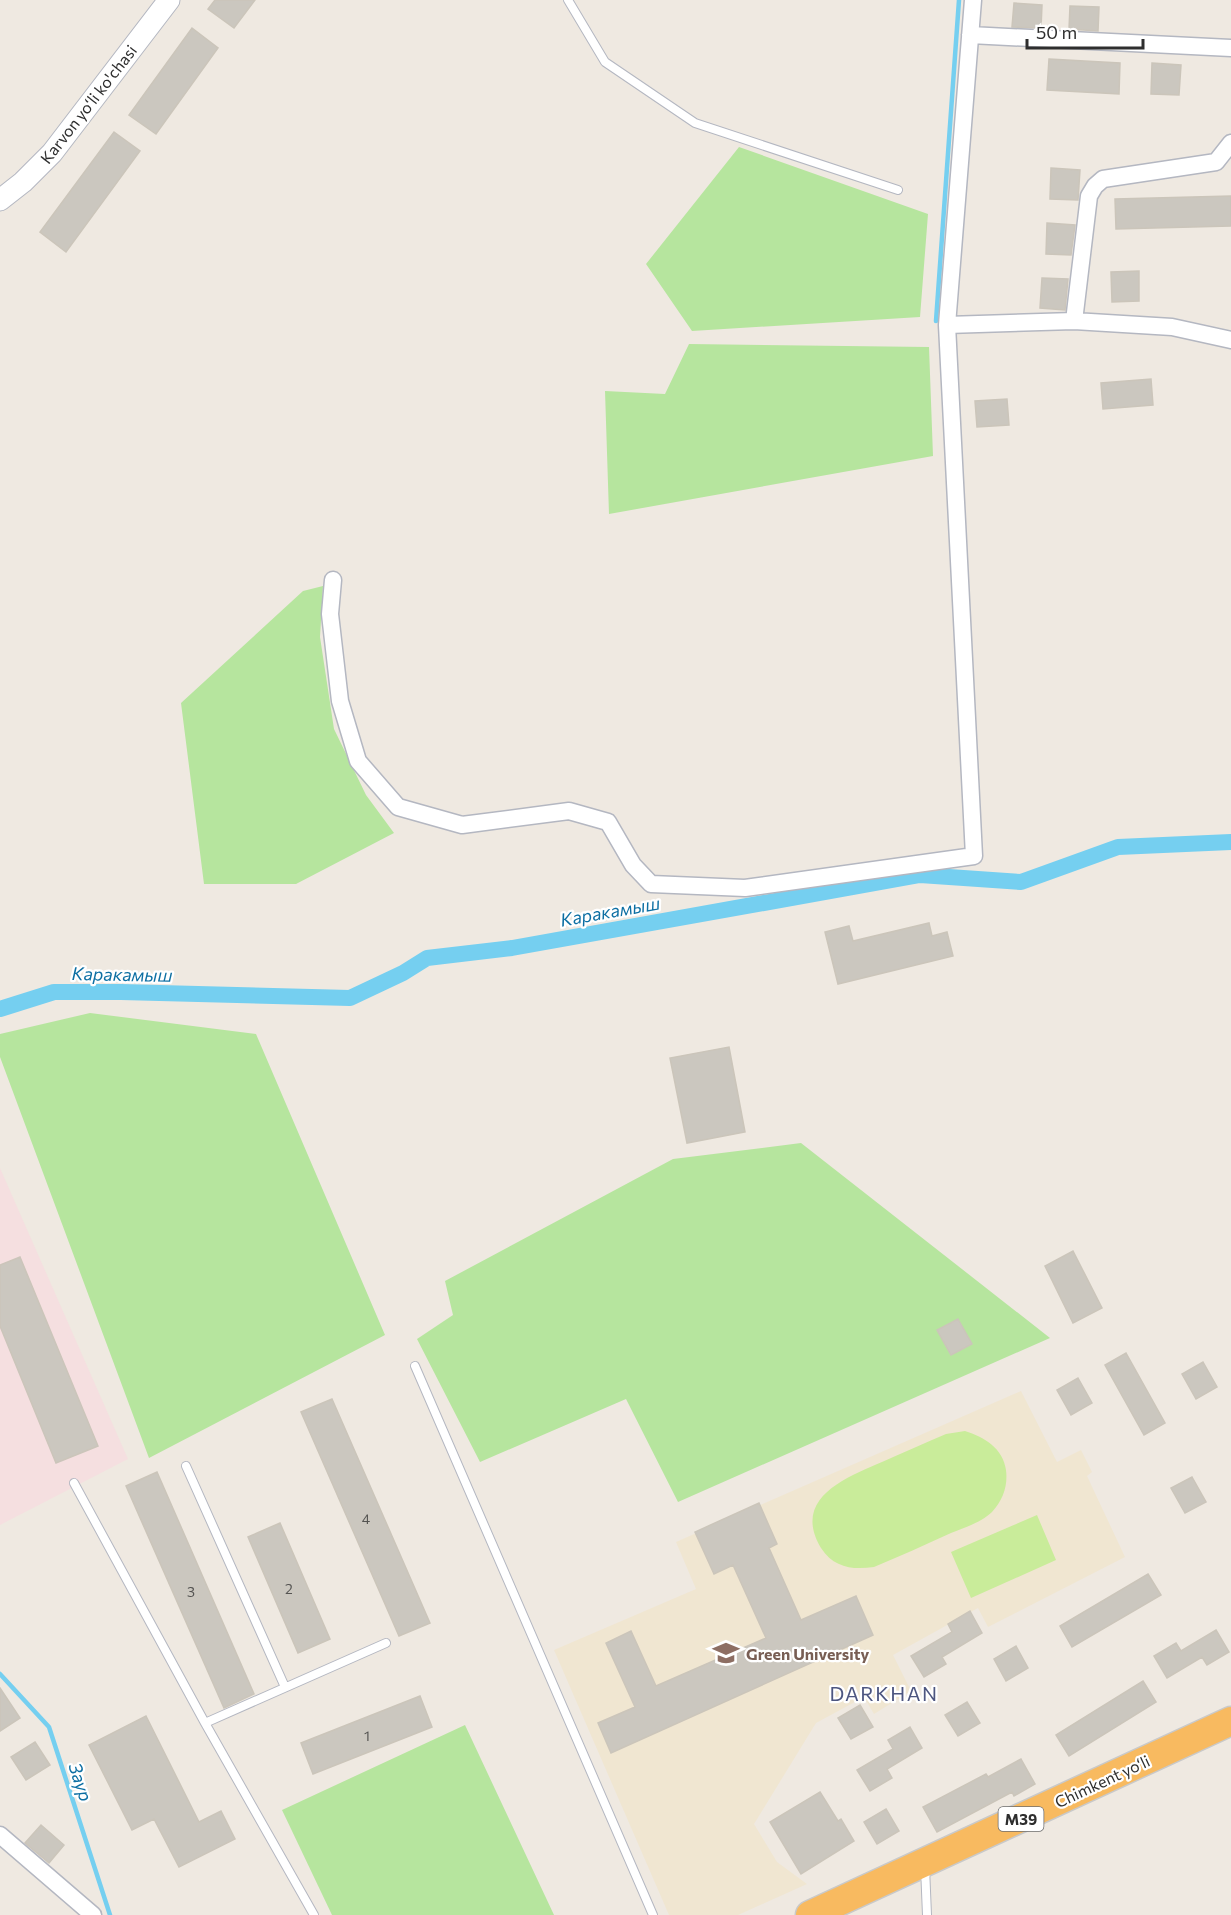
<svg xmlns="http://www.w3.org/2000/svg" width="1231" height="1915" font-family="Commissioner,sans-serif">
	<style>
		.education { fill: #f0e6d1 }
		.medical { fill: #f5dfe0 }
		.green { fill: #b6e59e }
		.pitch { fill: #c9ec9a }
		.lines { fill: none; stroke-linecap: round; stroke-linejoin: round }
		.stream { stroke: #75cff0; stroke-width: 4.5 }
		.canal { stroke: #75cff0; stroke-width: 16 }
		.building { fill: #cbc7bf; stroke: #cbc5ba; stroke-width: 1.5 }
		.service-casing { stroke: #b4b7c1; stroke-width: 10 }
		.minor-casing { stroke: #b4b7c1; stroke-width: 19 }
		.tertiary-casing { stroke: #b4b7c1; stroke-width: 23 }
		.trunk-casing { stroke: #c9c9c9; stroke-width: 31 }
		.service { stroke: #fff; stroke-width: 8 }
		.minor { stroke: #fff; stroke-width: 16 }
		.tertiary { stroke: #fff; stroke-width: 21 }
		.trunk { stroke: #f8ba60; stroke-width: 28 }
		.labels { text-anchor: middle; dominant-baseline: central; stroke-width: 4.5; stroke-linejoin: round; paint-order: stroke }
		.number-label { font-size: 14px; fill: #555452 }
		.shield { fill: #fff; stroke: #6d6d6d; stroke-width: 1.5 }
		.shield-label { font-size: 15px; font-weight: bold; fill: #2e2e2e }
		.street-label { font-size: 16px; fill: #2e2e2e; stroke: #fff }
		.education-label { font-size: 16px; font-weight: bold; fill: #785e54; stroke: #fff; text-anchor: start }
		.water-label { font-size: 18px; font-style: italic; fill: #0d6fa3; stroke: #fff }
		.quarter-label { font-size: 20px; letter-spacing: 1.5px; fill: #4d5680; stroke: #fff }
	</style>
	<rect width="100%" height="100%" fill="#efe9e1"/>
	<path class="education" d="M 1021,1391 L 1057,1462 L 1081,1450 L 1092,1472 L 1087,1476 L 1125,1557 L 988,1627 L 978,1608 L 893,1655 L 911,1691 L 874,1714 L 864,1697 L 816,1723 L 754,1824 L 777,1862 L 807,1884 L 738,1915 L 669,1915 L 554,1650 L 696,1589 L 676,1542 Z"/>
	<path class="medical" d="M 0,1168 L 128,1459 L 0,1525 Z"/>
	<path class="green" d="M 739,147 L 928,214 L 920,317 L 692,331 L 646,264 Z
		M 689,344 L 929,347 L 933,456 L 609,514 L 605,391 L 665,394 Z
		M 323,586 L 320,637 L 334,729 L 366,795 L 394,833 L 296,884 L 204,884 L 181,703 L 303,591 Z
		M 90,1013 L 256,1034 L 385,1335 L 149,1458 L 0,1057 L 0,1034 Z
		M 801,1143 L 1050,1338 L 678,1502 L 626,1399 L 480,1462 L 417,1339 L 453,1315 L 445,1281 L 673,1159 Z
		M 465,1725 L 554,1915 L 332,1915 L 282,1810 Z"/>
	<path class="pitch" d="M 965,1431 C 984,1437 1003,1448 1006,1470 C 1008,1486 1003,1500 992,1512 C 982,1522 964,1528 951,1533 C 925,1545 900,1556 874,1567 C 853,1570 834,1568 821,1548 C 791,1498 847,1477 882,1462 C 904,1452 925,1443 946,1434 Z
		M 1037,1515 L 1056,1560 L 971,1598 L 951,1552 Z"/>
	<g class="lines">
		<path class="stream" d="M 936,321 L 959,0
			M 0,1674 L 49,1727 L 110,1915"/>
		<path class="canal" d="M 0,1009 L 54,992 L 121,992 L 350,998 L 403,973 L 427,958 L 512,948 L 920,875 L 1021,882 L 1118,847 L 1231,842"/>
	</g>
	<path class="building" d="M 215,0 L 255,0 L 234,28 L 208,9 Z
		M 1014,3 L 1042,5 L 1041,28 L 1012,27 Z
		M 1070,6 L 1099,7 L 1098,31 L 1069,29 Z
		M 192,28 L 218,48 L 156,134 L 129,115 Z
		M 1049,59 L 1120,63 L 1119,94 L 1047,90 Z
		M 1152,63 L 1181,65 L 1179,95 L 1151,94 Z
		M 114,132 L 140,151 L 66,252 L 40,232 Z
		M 1051,168 L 1080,170 L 1078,200 L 1050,199 Z
		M 1231,196 L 1231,226 L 1116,229 L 1115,199 Z
		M 1047,223 L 1075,225 L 1071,255 L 1046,254 Z
		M 1139,271 L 1139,301 L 1112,302 L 1111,272 Z
		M 1042,278 L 1068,279 L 1065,310 L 1040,308 Z
		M 1151,379 L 1153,405 L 1103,409 L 1101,383 Z
		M 1007,399 L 1009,425 L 977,427 L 975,401 Z
		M 929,923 L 932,936 L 947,932 L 953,956 L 838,984 L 825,932 L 849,926 L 853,941 Z
		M 729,1047 L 745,1132 L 687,1143 L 670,1058 Z
		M 1073,1251 L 1102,1308 L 1073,1323 L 1045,1266 Z
		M 20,1257 L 98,1446 L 56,1463 L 0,1326 L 0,1265 Z
		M 958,1319 L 972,1344 L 951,1355 L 937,1330 Z
		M 1126,1353 L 1165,1423 L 1144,1435 L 1105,1365 Z
		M 1203,1362 L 1217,1387 L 1196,1399 L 1182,1374 Z
		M 1078,1378 L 1092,1403 L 1071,1415 L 1057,1390 Z
		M 332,1399 L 430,1623 L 399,1636 L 301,1412 Z
		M 157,1472 L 254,1694 L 224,1708 L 126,1486 Z
		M 1192,1477 L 1206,1502 L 1185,1513 L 1171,1488 Z
		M 759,1503 L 777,1544 L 769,1548 L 801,1620 L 856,1596 L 873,1635 L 611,1753 L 598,1723 L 635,1707 L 606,1643 L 631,1631 L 656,1686 L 766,1638 L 733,1565 L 714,1574 L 695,1532 Z
		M 280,1523 L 330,1639 L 298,1653 L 248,1537 Z
		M 1148,1574 L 1161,1595 L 1072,1647 L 1060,1626 Z
		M 970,1611 L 982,1633 L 942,1657 L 946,1664 L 924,1677 L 911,1656 L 952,1632 L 948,1624 Z
		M 1216,1630 L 1229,1652 L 1207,1665 L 1202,1657 L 1167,1678 L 1154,1656 L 1176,1643 L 1181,1651 Z
		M 1016,1646 L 1028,1668 L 1006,1681 L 994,1659 Z
		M 1143,1681 L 1156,1702 L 1069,1756 L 1056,1735 Z
		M 0,1688 L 20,1718 L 0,1731 Z
		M 420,1696 L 432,1727 L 313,1774 L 301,1743 Z
		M 967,1702 L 980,1723 L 958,1736 L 945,1715 Z
		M 860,1705 L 873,1727 L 851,1739 L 838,1718 Z
		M 146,1716 L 199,1822 L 221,1811 L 235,1839 L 179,1867 L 154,1819 L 132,1830 L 89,1745 Z
		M 910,1727 L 922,1748 L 887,1769 L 892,1778 L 870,1791 L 857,1770 L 893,1749 L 888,1740 Z
		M 35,1742 L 50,1765 L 26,1780 L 11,1757 Z
		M 1021,1759 L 1035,1784 L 1014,1796 L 1012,1792 L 937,1832 L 923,1807 L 986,1774 L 988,1777 Z
		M 820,1792 L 838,1821 L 841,1819 L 854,1841 L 801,1874 L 770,1822 Z
		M 886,1809 L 899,1831 L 877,1844 L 864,1822 Z
		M 41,1825 L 64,1845 L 49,1863 L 25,1843 Z"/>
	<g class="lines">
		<g class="service-casing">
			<path id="service" d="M 568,0 L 605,62 L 695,123 L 898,190
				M 415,1366 L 653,1915
				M 186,1466 L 285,1687
				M 74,1483 L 205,1723 L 314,1915
				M 205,1723 L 386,1643
				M 925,1867 L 927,1915"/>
		</g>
		<g class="minor-casing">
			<path id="minor" d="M 970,35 L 1231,48
				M 1074,321 L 1089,196 L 1095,186 L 1103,179 L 1216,162 L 1231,143
				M 947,325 L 1074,321 L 1172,327 L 1231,340
				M 333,580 L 330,614 L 340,701 L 358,761 L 398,807 L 462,825 L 569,811 L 608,822 L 633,865 L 651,884 L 745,888 L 974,856 L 947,325 L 973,0
				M 0,1835 L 93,1915"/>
		</g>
		<g class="tertiary-casing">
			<path id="tertiary" d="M 0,200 L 23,182 L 52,153 L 169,0"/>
		</g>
		<g class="trunk-casing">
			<path id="trunk" d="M 810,1915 L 1231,1721"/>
		</g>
		<use href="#service" class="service"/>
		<use href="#minor" class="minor"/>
		<use href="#tertiary" class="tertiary"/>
		<use href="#trunk" class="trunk"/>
	</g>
	<defs>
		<g id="university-bare" transform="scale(2.07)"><path d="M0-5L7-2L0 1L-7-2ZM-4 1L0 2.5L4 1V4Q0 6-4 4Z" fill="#8d6e63" stroke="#fff" stroke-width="2.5" paint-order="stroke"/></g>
	</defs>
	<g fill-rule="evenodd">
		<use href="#university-bare" x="726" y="1653"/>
	</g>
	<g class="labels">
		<g class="number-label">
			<text x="366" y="1518">4</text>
			<text x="289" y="1588">2</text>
			<text x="191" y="1591">3</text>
			<text x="367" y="1735">1</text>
		</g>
		<rect class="shield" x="998.5" y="1807" width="45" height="24" rx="4.5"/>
		<g class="shield-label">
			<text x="1021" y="1819">M39</text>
		</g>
		<g class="street-label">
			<text transform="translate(88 104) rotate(-52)">Karvon yo‘li ko'chasi</text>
			<text transform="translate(1102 1781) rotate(-25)">Chimkent yo‘li</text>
		</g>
		<g class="education-label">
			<text x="746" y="1653">Green University</text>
		</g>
		<g class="water-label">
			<text transform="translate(610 911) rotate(-10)">Каракамыш</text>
			<text transform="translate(122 974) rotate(1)">Каракамыш</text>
			<text transform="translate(81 1782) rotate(72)">Заур</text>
		</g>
		<g class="quarter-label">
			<text x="884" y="1693">DARKHAN</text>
		</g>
	</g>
	<path d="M1027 39v9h116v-9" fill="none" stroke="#2e2e2e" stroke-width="3"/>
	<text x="1036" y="39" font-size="18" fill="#2e2e2e" stroke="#ffffff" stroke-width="4.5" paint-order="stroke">50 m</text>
</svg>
